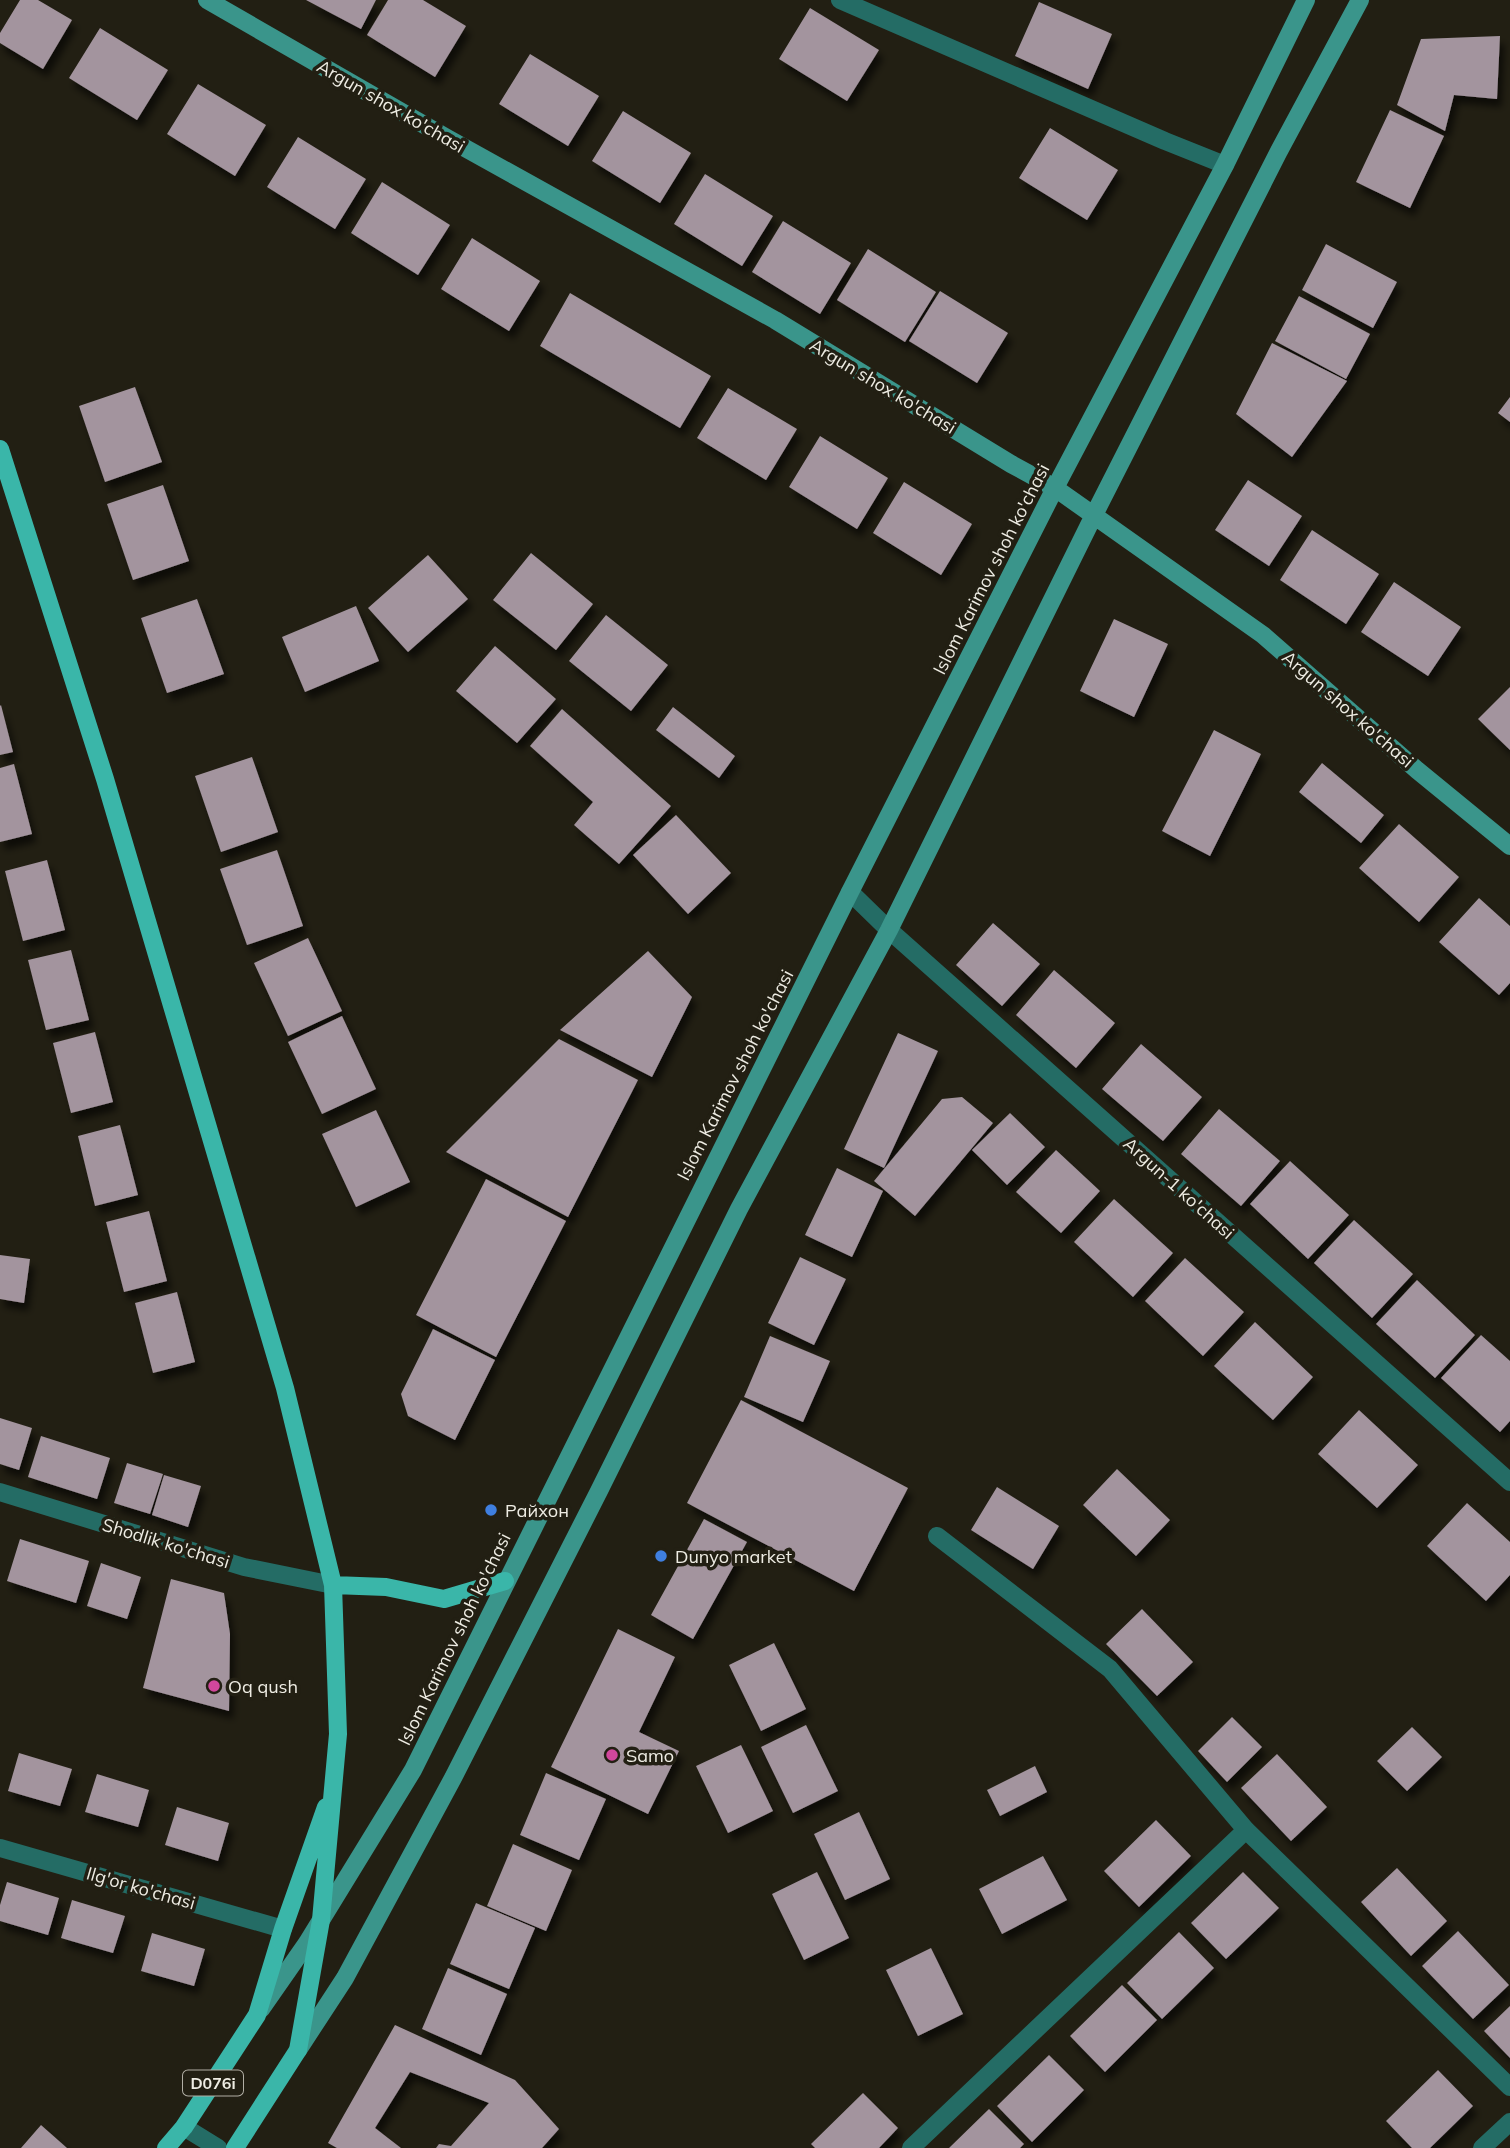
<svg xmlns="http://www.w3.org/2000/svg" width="1510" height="2148" font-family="Mulish,sans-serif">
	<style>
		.building { fill: #a3949e; filter: url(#shadow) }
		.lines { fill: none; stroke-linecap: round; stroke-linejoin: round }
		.street { stroke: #246c65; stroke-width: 18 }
		.secondary { stroke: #3a958b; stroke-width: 18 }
		.primary { stroke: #3ab6a9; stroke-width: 18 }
		.shop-dot { fill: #3f7fe0; stroke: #221f13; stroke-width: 2.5 }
		.hotel-dot { fill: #d1479c; stroke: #221f13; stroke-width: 2.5 }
		.labels { text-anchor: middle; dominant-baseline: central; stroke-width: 7; stroke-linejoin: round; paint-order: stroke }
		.shield { fill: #221f13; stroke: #b1aea5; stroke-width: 2 }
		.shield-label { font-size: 16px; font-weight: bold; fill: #eeece3 }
		.street-label { font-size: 18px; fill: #eeece3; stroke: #221f13 }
		.poi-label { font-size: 18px; fill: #eeece3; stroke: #221f13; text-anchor: start }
	</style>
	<defs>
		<filter id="shadow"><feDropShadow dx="4.5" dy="8" stdDeviation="3.5" flood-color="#0009"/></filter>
	</defs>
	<rect width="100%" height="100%" fill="#221f13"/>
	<path class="building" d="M 20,0 L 38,0 L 72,20 L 43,69 L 0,43 L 0,33 Z
		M 306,0 L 376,0 L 361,29 Z
		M 388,0 L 423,0 L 466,26 L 435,77 L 367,35 Z
		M 1039,2 L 1112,34 L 1088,89 L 1015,56 Z
		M 810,8 L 879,50 L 847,101 L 779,59 Z
		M 100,28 L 168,70 L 137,120 L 69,78 Z
		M 1500,36 L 1497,99 L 1454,95 L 1445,131 L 1397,105 L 1421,39 Z
		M 530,54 L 599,96 L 568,146 L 499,104 Z
		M 198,84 L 266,125 L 235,176 L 167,134 Z
		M 1390,110 L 1444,136 L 1410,208 L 1356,182 Z
		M 623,111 L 691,153 L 660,203 L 592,161 Z
		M 1050,128 L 1118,170 L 1087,220 L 1019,178 Z
		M 298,137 L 366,179 L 335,229 L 267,187 Z
		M 705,174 L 773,216 L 742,266 L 674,224 Z
		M 382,182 L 450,225 L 418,275 L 351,233 Z
		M 783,221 L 851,263 L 820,314 L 752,272 Z
		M 472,238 L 540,281 L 509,331 L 441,289 Z
		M 1326,244 L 1397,282 L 1373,328 L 1302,290 Z
		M 868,249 L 936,292 L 905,342 L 837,300 Z
		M 940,291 L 1008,333 L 977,383 L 909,341 Z
		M 570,293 L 711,376 L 680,428 L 540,346 Z
		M 1299,296 L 1370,334 L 1346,379 L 1275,341 Z
		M 1272,343 L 1347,381 L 1292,457 L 1236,414 Z
		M 135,387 L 162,462 L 105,482 L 79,406 Z
		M 728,388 L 797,429 L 766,480 L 697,438 Z
		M 1510,397 L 1510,422 L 1498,413 Z
		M 820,436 L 888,478 L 857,529 L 789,487 Z
		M 1248,480 L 1302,516 L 1269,566 L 1215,530 Z
		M 904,482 L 972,524 L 941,575 L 873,533 Z
		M 163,485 L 189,561 L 133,580 L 107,504 Z
		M 1312,530 L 1379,574 L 1346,624 L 1280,580 Z
		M 531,553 L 593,604 L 556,650 L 493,600 Z
		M 428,555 L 468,599 L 408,652 L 368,608 Z
		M 1394,582 L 1461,627 L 1428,676 L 1361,632 Z
		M 197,599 L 224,674 L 167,693 L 141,618 Z
		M 356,606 L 379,661 L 305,692 L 282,637 Z
		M 606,615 L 668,665 L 631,711 L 569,661 Z
		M 1114,619 L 1168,644 L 1134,717 L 1080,691 Z
		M 495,646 L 556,699 L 517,743 L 456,691 Z
		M 1510,687 L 1510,750 L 1478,719 Z
		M 1,705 L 13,752 L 0,755 L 0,706 Z
		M 673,707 L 735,756 L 719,778 L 656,730 Z
		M 562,709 L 671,806 L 619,864 L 574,825 L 593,802 L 530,746 Z
		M 1214,730 L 1261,754 L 1210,856 L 1162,831 Z
		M 252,757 L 278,832 L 221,852 L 195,776 Z
		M 1322,763 L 1384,815 L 1361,843 L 1299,792 Z
		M 14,764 L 32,834 L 0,842 L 0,768 Z
		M 676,815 L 731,873 L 688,914 L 633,855 Z
		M 1399,824 L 1459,877 L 1419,922 L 1359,868 Z
		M 277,850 L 303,926 L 247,945 L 220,869 Z
		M 47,860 L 65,930 L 23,941 L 5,871 Z
		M 1479,898 L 1510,926 L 1510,983 L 1499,995 L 1439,942 Z
		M 993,923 L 1040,964 L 1002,1006 L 956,965 Z
		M 308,938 L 342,1011 L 288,1036 L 254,963 Z
		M 71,950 L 89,1020 L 46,1030 L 28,960 Z
		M 648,951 L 692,997 L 652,1077 L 560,1030 Z
		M 1054,970 L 1115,1023 L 1076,1068 L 1016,1015 Z
		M 342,1016 L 376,1089 L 322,1114 L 288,1042 Z
		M 95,1032 L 113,1102 L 71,1113 L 53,1043 Z
		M 898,1033 L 938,1051 L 884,1168 L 844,1149 Z
		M 559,1039 L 638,1080 L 568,1217 L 446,1152 Z
		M 1141,1044 L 1202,1097 L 1163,1141 L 1102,1089 Z
		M 962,1097 L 993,1123 L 915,1216 L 874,1181 L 942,1099 Z
		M 1219,1109 L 1280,1161 L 1241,1206 L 1181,1154 Z
		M 376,1110 L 410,1182 L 356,1207 L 322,1134 Z
		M 1010,1113 L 1045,1147 L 1007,1185 L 972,1150 Z
		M 120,1125 L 138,1195 L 95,1206 L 78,1136 Z
		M 1056,1150 L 1100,1191 L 1061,1233 L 1016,1192 Z
		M 1290,1161 L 1349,1215 L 1308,1259 L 1250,1204 Z
		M 837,1168 L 883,1191 L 852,1257 L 805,1235 Z
		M 486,1179 L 566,1221 L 496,1357 L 416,1315 Z
		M 1114,1199 L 1173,1253 L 1133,1297 L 1074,1242 Z
		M 149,1211 L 167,1281 L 124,1292 L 106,1222 Z
		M 1354,1220 L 1413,1274 L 1372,1318 L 1314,1263 Z
		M 0,1255 L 30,1259 L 24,1303 L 0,1299 Z
		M 800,1257 L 846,1279 L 814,1345 L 768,1323 Z
		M 1185,1258 L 1244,1312 L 1203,1356 L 1145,1301 Z
		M 1417,1280 L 1475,1335 L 1435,1378 L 1376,1324 Z
		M 177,1292 L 195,1362 L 153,1373 L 135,1303 Z
		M 1255,1322 L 1313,1377 L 1273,1420 L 1214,1366 Z
		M 433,1329 L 495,1360 L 455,1440 L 408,1416 L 401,1394 Z
		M 1481,1335 L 1510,1361 L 1510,1421 L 1500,1432 L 1441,1378 Z
		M 770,1336 L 830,1361 L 803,1422 L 744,1397 Z
		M 741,1400 L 908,1488 L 854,1591 L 687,1503 Z
		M 1359,1410 L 1418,1465 L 1377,1508 L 1318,1454 Z
		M 0,1418 L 32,1428 L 19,1470 L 0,1464 Z
		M 41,1436 L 110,1458 L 97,1499 L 28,1477 Z
		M 127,1463 L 163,1474 L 150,1514 L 114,1503 Z
		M 1117,1469 L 1170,1520 L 1136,1556 L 1083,1505 Z
		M 164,1475 L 201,1486 L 188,1527 L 152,1515 Z
		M 997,1487 L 1059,1526 L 1033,1569 L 971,1530 Z
		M 1467,1503 L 1510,1542 L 1510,1575 L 1486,1601 L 1427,1546 Z
		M 704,1519 L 747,1542 L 693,1639 L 651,1615 Z
		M 20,1539 L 89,1561 L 76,1603 L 7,1581 Z
		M 101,1563 L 141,1577 L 127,1619 L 87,1606 Z
		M 171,1579 L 224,1593 L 230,1634 L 229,1711 L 143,1688 Z
		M 1142,1609 L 1193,1662 L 1157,1696 L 1106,1644 Z
		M 618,1629 L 675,1657 L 639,1732 L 679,1751 L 648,1814 L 551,1767 Z
		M 774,1643 L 806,1709 L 761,1731 L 729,1665 Z
		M 1232,1717 L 1262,1747 L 1227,1782 L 1198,1751 Z
		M 806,1725 L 838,1791 L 793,1813 L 761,1747 Z
		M 1412,1727 L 1442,1757 L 1407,1791 L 1377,1761 Z
		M 741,1745 L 773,1811 L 728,1833 L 696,1766 Z
		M 19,1753 L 72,1769 L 60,1806 L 8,1791 Z
		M 1277,1754 L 1327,1807 L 1291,1841 L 1241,1788 Z
		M 1035,1766 L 1047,1792 L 1000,1816 L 987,1790 Z
		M 546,1773 L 606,1799 L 579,1860 L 520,1835 Z
		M 97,1774 L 149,1790 L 138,1827 L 85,1812 Z
		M 177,1807 L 229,1823 L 218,1861 L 165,1845 Z
		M 859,1812 L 890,1879 L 845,1900 L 814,1834 Z
		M 1156,1820 L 1191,1856 L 1139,1907 L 1104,1871 Z
		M 513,1844 L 572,1870 L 546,1931 L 487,1906 Z
		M 1043,1856 L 1067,1900 L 1002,1934 L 979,1889 Z
		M 1397,1868 L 1447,1921 L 1411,1956 L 1361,1902 Z
		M 817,1872 L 849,1938 L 804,1960 L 772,1894 Z
		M 1243,1872 L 1279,1908 L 1226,1959 L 1191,1923 Z
		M 7,1882 L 59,1898 L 48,1935 L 0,1921 L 0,1905 Z
		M 72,1900 L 125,1916 L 113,1953 L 61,1938 Z
		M 476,1903 L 535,1928 L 509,1989 L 450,1964 Z
		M 1458,1931 L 1509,1985 L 1473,2019 L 1422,1966 Z
		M 1179,1932 L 1214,1968 L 1162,2019 L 1127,1983 Z
		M 152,1933 L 205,1949 L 194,1986 L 141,1971 Z
		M 931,1948 L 963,2014 L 918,2036 L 886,1970 Z
		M 448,1968 L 507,1994 L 481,2055 L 422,2029 Z
		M 1122,1985 L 1157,2020 L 1105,2072 L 1070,2036 Z
		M 1510,2006 L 1510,2058 L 1484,2031 Z
		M 395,2025 L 515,2080 L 559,2129 L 542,2148 L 436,2148 L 439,2144 L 451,2146 L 489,2103 L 410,2072 L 375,2128 L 401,2148 L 337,2148 L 328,2143 Z
		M 1049,2055 L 1084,2090 L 1032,2142 L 997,2106 Z
		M 1438,2070 L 1473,2106 L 1430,2148 L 1412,2148 L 1386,2121 Z
		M 863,2093 L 898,2128 L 879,2148 L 815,2148 L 811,2144 Z
		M 989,2109 L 1024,2144 L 1020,2148 L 949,2148 Z
		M 41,2125 L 67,2148 L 21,2148 Z"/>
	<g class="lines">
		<path class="street" d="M 840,0 L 1165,141 L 1225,165
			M 850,892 L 889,930 L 1510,1482
			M 0,1492 L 244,1567 L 333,1585
			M 937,1536 L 1110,1669 L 1246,1830 L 1510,2087
			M 0,1848 L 283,1929
			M 184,2127 L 218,2148
			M 911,2148 L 1246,1830
			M 1482,2148 L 1510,2122"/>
		<path class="secondary" d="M 207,0 L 447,138 L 775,320 L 1011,464 L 1055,488 L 1263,635 L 1417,770 L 1510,846
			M 261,2009 L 307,1943 L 413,1770 L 850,892 L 1055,488 L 1225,165 L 1306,0
			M 298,2050 L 345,1978 L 453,1778 L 599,1491 L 739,1209 L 889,930 L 1094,515 L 1279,151 L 1360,0"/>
		<path class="primary" d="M 0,449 L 105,779 L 285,1388 L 333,1585 L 338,1734 L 321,1920 L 298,2050 L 235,2148
			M 333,1585 L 386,1587 L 444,1599 L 505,1581
			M 166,2148 L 184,2127 L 257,2015 L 283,1929 L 326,1807"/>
	</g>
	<g class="shop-dot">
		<circle cx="491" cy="1510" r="7"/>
		<circle cx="661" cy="1556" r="7"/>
	</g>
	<g class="hotel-dot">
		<circle cx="214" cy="1686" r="7"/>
		<circle cx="612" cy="1755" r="7"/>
	</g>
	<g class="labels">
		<rect class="shield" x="183" y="2070.5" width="60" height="25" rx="5"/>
		<g class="shield-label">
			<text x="213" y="2083">D076i</text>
		</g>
		<g class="street-label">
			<text transform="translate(391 106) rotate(30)">Argun shox ko'chasi</text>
			<text transform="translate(883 386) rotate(31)">Argun shox ko'chasi</text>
			<text transform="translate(991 569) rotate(-63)">Islom Karimov shoh ko'chasi</text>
			<text transform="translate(1348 709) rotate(41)">Argun shox ko'chasi</text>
			<text transform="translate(735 1075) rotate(-63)">Islom Karimov shoh ko'chasi</text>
			<text transform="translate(1179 1188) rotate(42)">Argun-1 ko'chasi</text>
			<text transform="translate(166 1543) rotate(17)">Shodlik ko'chasi</text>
			<text transform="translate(454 1639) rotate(-64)">Islom Karimov shoh ko'chasi</text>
			<text transform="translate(141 1888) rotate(16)">Ilg'or ko'chasi</text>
		</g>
		<g class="poi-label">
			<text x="505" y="1510">Райхон</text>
			<text x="675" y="1556">Dunyo market</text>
			<text x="228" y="1686">Oq qush</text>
			<text x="626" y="1755">Samo</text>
		</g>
	</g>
</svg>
